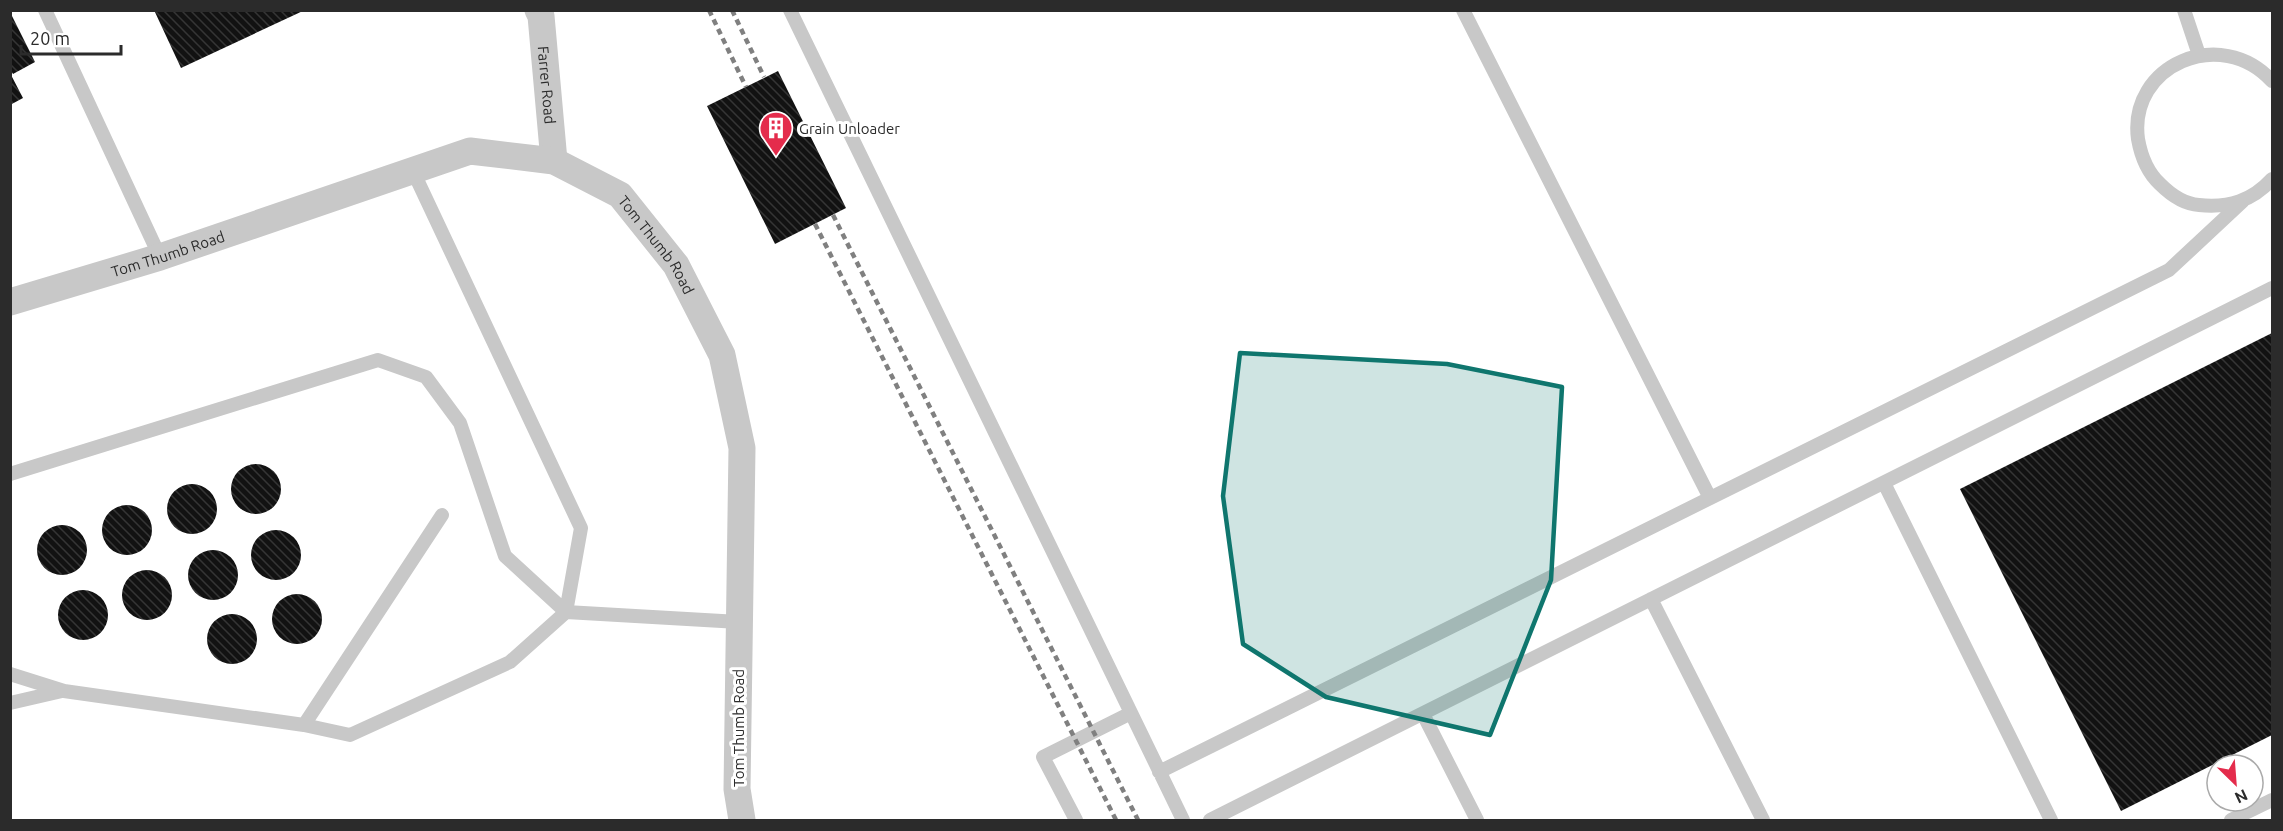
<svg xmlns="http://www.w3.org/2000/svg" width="2283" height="831" font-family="Ubuntu,sans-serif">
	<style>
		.building { fill: url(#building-back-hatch) }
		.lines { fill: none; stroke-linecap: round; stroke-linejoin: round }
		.lane { stroke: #c8c8c8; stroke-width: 14 }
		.street { stroke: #c8c8c8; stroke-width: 27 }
		.rail { stroke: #808080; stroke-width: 4.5; stroke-dasharray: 6 4.5; stroke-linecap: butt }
		.marked { fill: #0f766e; fill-opacity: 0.2; stroke: #0f766e; stroke-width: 4.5; stroke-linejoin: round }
		.labels { text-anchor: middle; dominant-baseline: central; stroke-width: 6; stroke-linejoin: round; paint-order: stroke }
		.street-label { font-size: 15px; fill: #2b2b2b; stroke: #fff }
		.poi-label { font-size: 15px; fill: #2b2b2b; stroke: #fff; text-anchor: start }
	</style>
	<defs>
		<pattern id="building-back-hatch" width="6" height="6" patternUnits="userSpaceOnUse" patternTransform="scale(1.5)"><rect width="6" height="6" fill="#121212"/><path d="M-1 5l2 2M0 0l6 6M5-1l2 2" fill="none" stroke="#353535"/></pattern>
	</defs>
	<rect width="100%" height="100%" fill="#fff"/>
	<path class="building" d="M 154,10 L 305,10 L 181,68 Z
		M 10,12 L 35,62 L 13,74 L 10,69 Z
		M 778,71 L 846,208 L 775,244 L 707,106 Z
		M 10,73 L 23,98 L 10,105 Z
		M 2272,333 L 2272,735 L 2121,811 L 1960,489 Z
		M231 489a25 25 0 1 1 50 0a25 25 0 1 1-50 0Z
		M167 509a25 25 0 1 1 50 0a25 25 0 1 1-50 0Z
		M102 530a25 25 0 1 1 50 0a25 25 0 1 1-50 0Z
		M37 550a25 25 0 1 1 50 0a25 25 0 1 1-50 0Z
		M251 555a25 25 0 1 1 50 0a25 25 0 1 1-50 0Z
		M188 575a25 25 0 1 1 50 0a25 25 0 1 1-50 0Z
		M122 595a25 25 0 1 1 50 0a25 25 0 1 1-50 0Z
		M58 615a25 25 0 1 1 50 0a25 25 0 1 1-50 0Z
		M272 619a25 25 0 1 1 50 0a25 25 0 1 1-50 0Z
		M207 639a25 25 0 1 1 50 0a25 25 0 1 1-50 0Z"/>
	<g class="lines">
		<path class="lane" d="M 45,10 L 160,257
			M 790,10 L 1183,820
			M 1463,10 L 1710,498
			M 2184,10 L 2199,55
			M 2272,81 C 2221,25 2128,65 2138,139 C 2141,156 2147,172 2160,184 C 2170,194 2184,204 2199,205 C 2229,208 2252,201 2272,179
			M 10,474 L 378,360 L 426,377 L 460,423 L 505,556 L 566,612 L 739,622
			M 1884,483 L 2051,820
			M 1651,599 L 1763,820
			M 10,674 L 64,691 L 304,725 L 350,735 L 510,662 L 566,612 L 581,528 L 413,171
			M 10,703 L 62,691
			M 1423,714 L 1477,820
			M 304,725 L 442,515
			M 1159,772 L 2169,270 L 2243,201
			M 1076,820 L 1043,757 L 1131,713
			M 1210,820 L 2272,288
			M 2231,820 L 2272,800"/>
		<g class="street">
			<path id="s1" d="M 538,10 L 541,16 L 554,161"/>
			<path id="s2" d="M 10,302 L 160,257 L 470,151 L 554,161 L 620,195 L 676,265 L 722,355 L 742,448 L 737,789 L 742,820"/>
		</g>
		<path class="rail" d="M 709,10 L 746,87
			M 732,10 L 764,77
			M 833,215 L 1138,820
			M 815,224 L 1116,820"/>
	</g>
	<path class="marked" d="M 1240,353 L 1447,364 L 1562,387 L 1551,580 L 1490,735 L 1326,697 L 1243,644 L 1223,496 Z"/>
	<defs>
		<g id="building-pin" transform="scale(1.725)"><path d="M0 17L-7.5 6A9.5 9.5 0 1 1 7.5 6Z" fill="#e42c4c" stroke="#fff"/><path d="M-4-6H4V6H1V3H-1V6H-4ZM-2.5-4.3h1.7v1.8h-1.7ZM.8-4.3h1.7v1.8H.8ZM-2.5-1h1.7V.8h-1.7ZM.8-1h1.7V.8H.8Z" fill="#fff"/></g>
	</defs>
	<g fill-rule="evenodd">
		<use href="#building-pin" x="776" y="128"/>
	</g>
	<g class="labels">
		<g class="street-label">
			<text stroke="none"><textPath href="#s1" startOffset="76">Farrer Road</textPath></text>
			<text stroke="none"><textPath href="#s2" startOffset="705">Tom Thumb Road</textPath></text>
			<text stroke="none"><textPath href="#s2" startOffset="165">Tom Thumb Road</textPath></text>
			<text transform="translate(738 728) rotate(-90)">Tom Thumb Road</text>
		</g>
		<g class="poi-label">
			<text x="799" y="128">Grain Unloader</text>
		</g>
	</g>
	<rect width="2283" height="831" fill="none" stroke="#2b2b2b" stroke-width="24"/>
	<g transform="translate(2235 783) rotate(155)"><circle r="28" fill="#ffffff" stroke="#aaaaaa" stroke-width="1.5"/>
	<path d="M0-4.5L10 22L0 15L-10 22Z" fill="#e42c4c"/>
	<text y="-9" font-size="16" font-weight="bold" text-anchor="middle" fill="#2b2b2b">N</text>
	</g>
	<path d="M21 45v9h100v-9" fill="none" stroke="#2b2b2b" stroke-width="3"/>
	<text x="30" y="45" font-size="18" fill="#2b2b2b" stroke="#ffffff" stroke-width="4.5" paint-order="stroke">20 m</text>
</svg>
